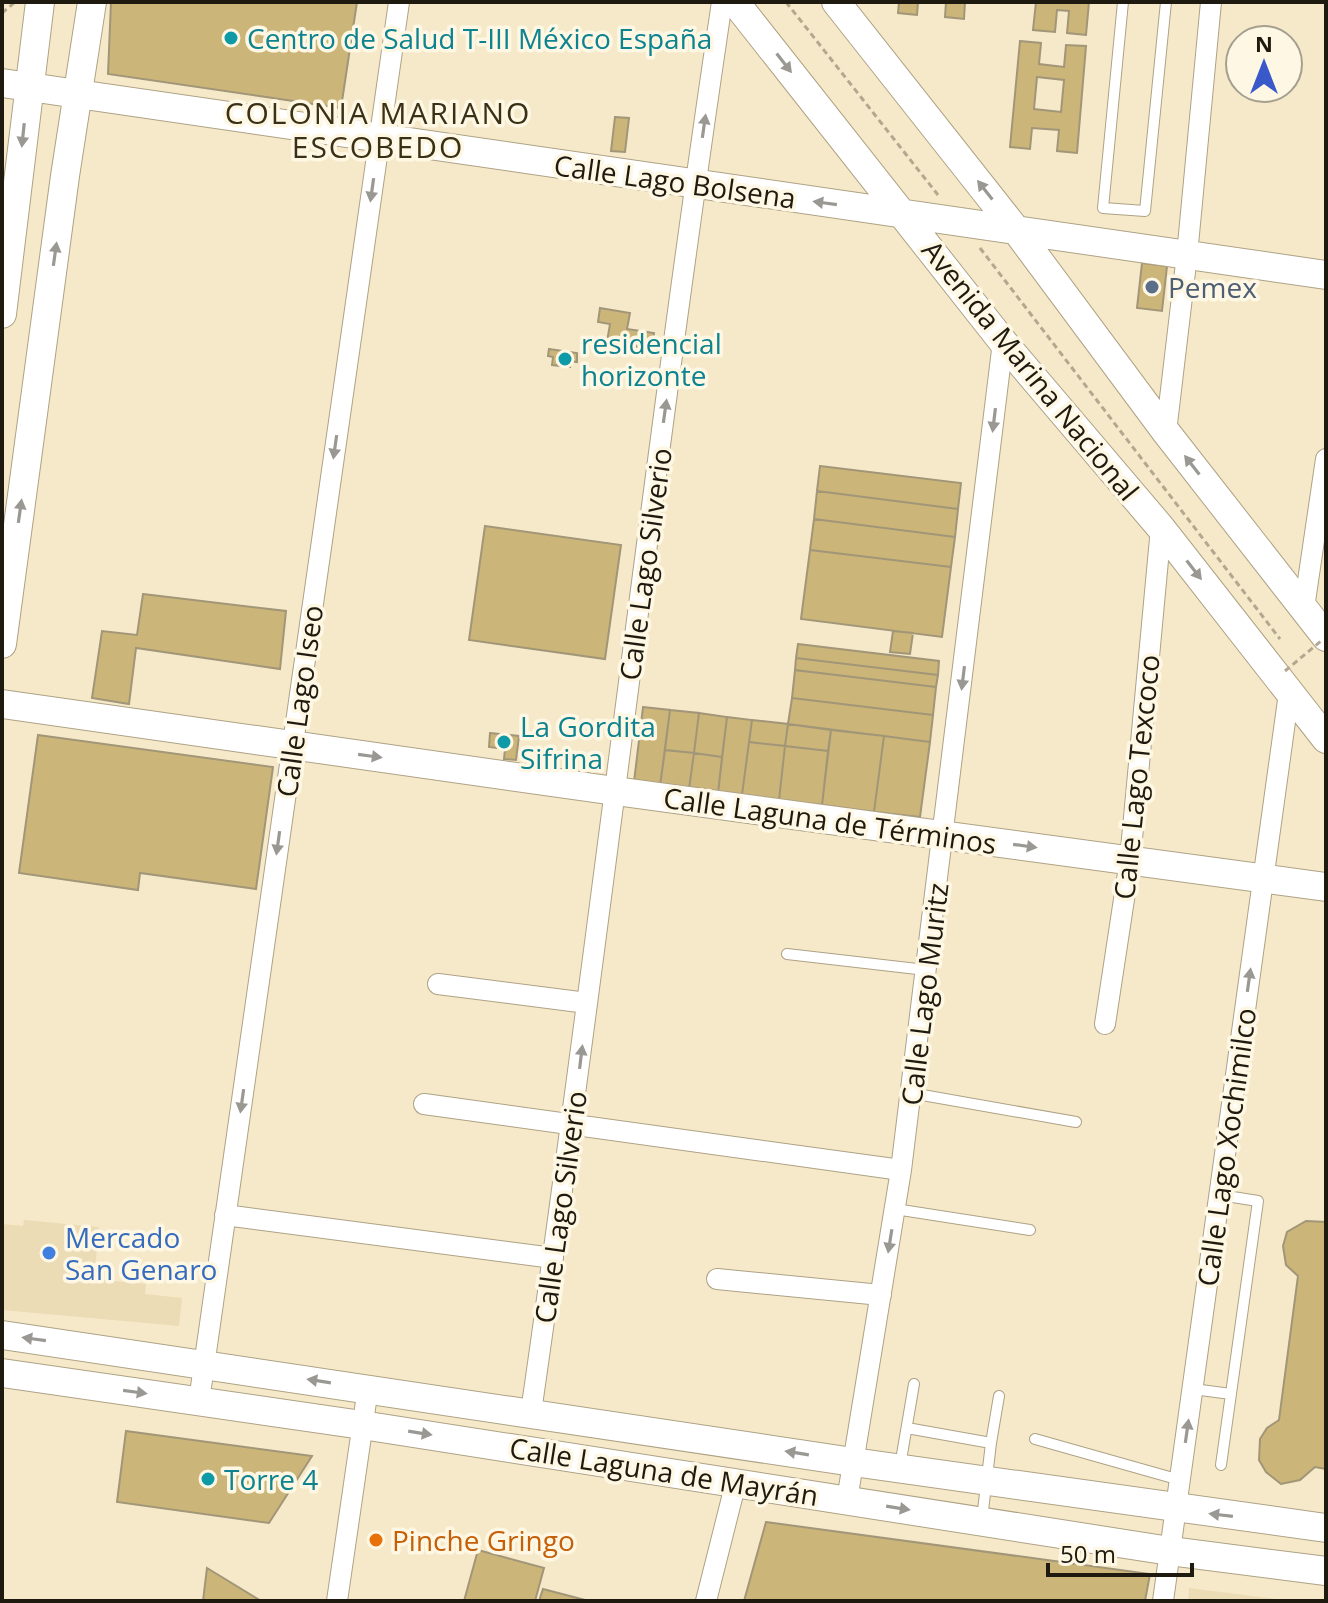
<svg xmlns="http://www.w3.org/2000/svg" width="1328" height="1603" font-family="'Open Sans',sans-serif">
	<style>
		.built { fill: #ebdcb6 }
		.building { fill: #ccb579; stroke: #a19678; stroke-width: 2; fill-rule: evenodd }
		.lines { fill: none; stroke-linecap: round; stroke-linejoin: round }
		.lane-casing { stroke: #aea285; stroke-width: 12 }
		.street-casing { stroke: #aea285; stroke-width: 22 }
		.secondary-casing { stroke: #aea285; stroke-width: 30 }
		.path { stroke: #b3a88f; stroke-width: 3; stroke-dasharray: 6 4; stroke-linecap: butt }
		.lane { stroke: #fff; stroke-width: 10 }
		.street { stroke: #fff; stroke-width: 20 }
		.secondary { stroke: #fff; stroke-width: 28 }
		.path-bridge { stroke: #b3a88f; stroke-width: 3; stroke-dasharray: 6 4; stroke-linecap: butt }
		.oneway { fill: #9a9893 }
		.culture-dot { fill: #0f9aa8; stroke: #fef7e4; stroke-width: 3 }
		.service-dot { fill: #5c6f8a; stroke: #fef7e4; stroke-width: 3 }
		.shop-dot { fill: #3f7fe0; stroke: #fef7e4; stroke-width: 3 }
		.food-dot { fill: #e8710a; stroke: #fef7e4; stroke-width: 3 }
		.labels { text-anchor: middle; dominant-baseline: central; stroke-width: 7; stroke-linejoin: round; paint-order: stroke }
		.culture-label { font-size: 28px; fill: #0d838f; stroke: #fef7e4; text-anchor: start }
		.street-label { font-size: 28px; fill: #1f1a0f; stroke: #fef7e4 }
		.service-label { font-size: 28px; fill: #4e5e75; stroke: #fef7e4; text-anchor: start }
		.shop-label { font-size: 28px; fill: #366cbe; stroke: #fef7e4; text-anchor: start }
		.food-label { font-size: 28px; fill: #c56008; stroke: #fef7e4; text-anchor: start }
		.neighbourhood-label { font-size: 30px; letter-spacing: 2px; fill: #3a3015; stroke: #fef7e4 }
	</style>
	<rect width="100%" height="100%" fill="#f6e9c9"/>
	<path class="built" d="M 24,1220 L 99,1227 L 94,1279 L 146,1284 L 145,1294 L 182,1298 L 179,1326 L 2,1310 L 2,1224 L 23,1226 Z
		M 1189,1588 L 1291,1601 L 1188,1601 Z"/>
	<path class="building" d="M 111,2 L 357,2 L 341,108 L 108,74 Z
		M 899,2 L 918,2 L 917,15 L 898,13 Z
		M 946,2 L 965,2 L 964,19 L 945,17 Z
		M 1036,2 L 1089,2 L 1086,35 L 1067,33 L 1069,11 L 1057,10 L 1055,32 L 1033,30 Z
		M 1020,41 L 1041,43 L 1039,64 L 1064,67 L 1066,45 L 1086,46 L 1077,153 L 1057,151 L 1059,130 L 1032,128 L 1030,149 L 1010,147 ZM 1037,77 L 1064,80 L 1061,112 L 1034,109 Z
		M 615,117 L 629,118 L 625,152 L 611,151 Z
		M 1142,263 L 1167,266 L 1162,311 L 1137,308 Z
		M 600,308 L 630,313 L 627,329 L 654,333 L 652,349 L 607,342 L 610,324 L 598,322 Z
		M 549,349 L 577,353 L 577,362 L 570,361 L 570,367 L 552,365 L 553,357 L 548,356 Z
		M 820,466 L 961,483 L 958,509 L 817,491 Z
		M 817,491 L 958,509 L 955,537 L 814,519 Z
		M 814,519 L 955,537 L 951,567 L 810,550 Z
		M 485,526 L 621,545 L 605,659 L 469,640 Z
		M 810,550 L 951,567 L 942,637 L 801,619 Z
		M 143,594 L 286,611 L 280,669 L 136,648 L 129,704 L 92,698 L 102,631 L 137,635 Z
		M 893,631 L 913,633 L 910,654 L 890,652 Z
		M 798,644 L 939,661 L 938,675 L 796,658 Z
		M 796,658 L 938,675 L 936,687 L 795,670 Z
		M 795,670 L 936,687 L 933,715 L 792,698 Z
		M 792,698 L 933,715 L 930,742 L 788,724 Z
		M 643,707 L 670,710 L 660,786 L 634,782 Z
		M 670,710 L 699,713 L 694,753 L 665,750 Z
		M 699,713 L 727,717 L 722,757 L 694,753 Z
		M 727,717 L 752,720 L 742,795 L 718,793 Z
		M 752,720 L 788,724 L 785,746 L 749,742 Z
		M 788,724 L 831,730 L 828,751 L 785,746 Z
		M 831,730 L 884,736 L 874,812 L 822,805 Z
		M 490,733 L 519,736 L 516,760 L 504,759 L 505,749 L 489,747 Z
		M 38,735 L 273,767 L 256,889 L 140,873 L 138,890 L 19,873 Z
		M 884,736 L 930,742 L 920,817 L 874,812 Z
		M 749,742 L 785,746 L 779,800 L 742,795 Z
		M 785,746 L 828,751 L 822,805 L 779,800 Z
		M 665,750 L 694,753 L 689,789 L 660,786 Z
		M 694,753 L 722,757 L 718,793 L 689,789 Z
		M 1306,1221 L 1326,1222 L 1326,1469 L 1315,1467 L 1300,1480 L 1281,1484 L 1266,1472 L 1259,1460 L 1260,1439 L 1267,1428 L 1279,1420 L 1298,1276 L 1286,1265 L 1283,1246 L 1287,1232 Z
		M 126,1431 L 312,1456 L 269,1523 L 117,1502 Z
		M 766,1522 L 1150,1574 L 1145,1601 L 744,1601 Z
		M 478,1550 L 544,1568 L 535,1601 L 464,1601 Z
		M 207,1568 L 261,1601 L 203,1601 Z
		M 543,1589 L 589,1601 L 539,1601 Z"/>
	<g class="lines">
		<g class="lane-casing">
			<path id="lane" d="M 1123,2 L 1103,208 L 1145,211 L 1166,2
				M 787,954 L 926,970
				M 911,1093 L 1076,1122
				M 1220,1195 L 1258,1201 L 1221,1465
				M 895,1209 L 1030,1230
				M 1193,1389 L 1231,1394
				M 907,1428 L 991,1443 L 982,1519
				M 1035,1439 L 1180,1480
				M 991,1443 L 999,1396
				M 900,1466 L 914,1384"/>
		</g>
		<g class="street-casing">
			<path id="street" d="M 1166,432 L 1187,255 L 1211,2
				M 1304,608 L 1326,459
				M 438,984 L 587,1003
				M 1105,1024 L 1130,860 L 1161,528
				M 424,1104 L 901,1170
				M 225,1215 L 553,1258
				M 717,1279 L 881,1295
				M 199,1401 L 399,2
				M 531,1412 C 599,943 652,471 722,2
				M 847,1500 L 901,1170 L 1003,342
				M 337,1601 L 368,1388
				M 706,1601 L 736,1482
				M 1163,1601 L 1289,693"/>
		</g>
		<g class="secondary-casing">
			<path id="secondary" d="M 735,2 L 1003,342 L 1161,528 L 1326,739
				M 836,2 L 1016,230 L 1166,432 L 1326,637
				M 2,83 L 1326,275
				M 2,314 L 40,2
				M 2,644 L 65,176 L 92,2
				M 2,704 L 615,791 L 1326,887
				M 2,1335 L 853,1462 L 1326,1528
				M 2,1373 L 362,1425 L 1170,1551 L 1326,1571"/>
		</g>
		<path class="path" d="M 786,2 L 938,195
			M 2,13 L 15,2
			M 980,248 L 1280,639"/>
		<use href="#lane" class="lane"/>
		<use href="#street" class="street"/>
		<use href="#secondary" class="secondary"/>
		<path class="path-bridge" d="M 1285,671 L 1321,641"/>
	</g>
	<defs><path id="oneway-solid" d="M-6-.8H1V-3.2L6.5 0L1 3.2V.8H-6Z" transform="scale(2)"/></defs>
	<g class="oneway">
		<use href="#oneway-solid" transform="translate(784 63) rotate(52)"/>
		<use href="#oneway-solid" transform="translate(704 126) rotate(-82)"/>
		<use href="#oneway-solid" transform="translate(23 135) rotate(96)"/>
		<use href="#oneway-solid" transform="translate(372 190) rotate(98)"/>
		<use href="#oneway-solid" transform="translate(985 190) rotate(-128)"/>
		<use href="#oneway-solid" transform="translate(825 203) rotate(-172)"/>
		<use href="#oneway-solid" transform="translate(55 254) rotate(-82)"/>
		<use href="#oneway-solid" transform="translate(665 411) rotate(-82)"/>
		<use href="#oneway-solid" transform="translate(994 420) rotate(97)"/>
		<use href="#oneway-solid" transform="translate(335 447) rotate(98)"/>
		<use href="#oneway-solid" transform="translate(1192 465) rotate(-128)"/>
		<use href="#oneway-solid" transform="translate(20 511) rotate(-82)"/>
		<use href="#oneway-solid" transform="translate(1194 570) rotate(52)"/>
		<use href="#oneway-solid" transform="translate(963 678) rotate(97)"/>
		<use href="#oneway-solid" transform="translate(370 756) rotate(8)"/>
		<use href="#oneway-solid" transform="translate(278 843) rotate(98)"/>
		<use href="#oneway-solid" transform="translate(1025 846) rotate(8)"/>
		<use href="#oneway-solid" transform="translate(1249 980) rotate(-82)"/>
		<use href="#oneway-solid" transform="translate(581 1057) rotate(-83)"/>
		<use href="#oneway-solid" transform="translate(242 1101) rotate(98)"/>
		<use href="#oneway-solid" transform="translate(890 1241) rotate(99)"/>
		<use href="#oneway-solid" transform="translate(34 1339) rotate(-172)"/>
		<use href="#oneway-solid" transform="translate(319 1381) rotate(-171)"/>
		<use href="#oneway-solid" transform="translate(135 1392) rotate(8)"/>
		<use href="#oneway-solid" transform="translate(1187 1431) rotate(-82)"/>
		<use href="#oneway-solid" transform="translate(420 1433) rotate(9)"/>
		<use href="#oneway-solid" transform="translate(797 1453) rotate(-171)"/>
		<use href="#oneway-solid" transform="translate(898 1508) rotate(9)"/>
		<use href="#oneway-solid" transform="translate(1221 1515) rotate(-173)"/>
	</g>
	<g class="culture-dot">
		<circle cx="231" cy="38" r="8"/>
		<circle cx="565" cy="359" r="8"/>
		<circle cx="504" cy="742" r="8"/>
		<circle cx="208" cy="1479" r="8"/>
	</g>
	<circle class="service-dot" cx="1152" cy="287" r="8"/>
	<circle class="shop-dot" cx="49" cy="1253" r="8"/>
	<circle class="food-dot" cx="376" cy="1540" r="8"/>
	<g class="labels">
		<g class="culture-label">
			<text x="247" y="38">Centro de Salud T-III México España</text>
			<text x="581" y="343">residencial<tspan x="581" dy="32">horizonte</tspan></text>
			<text x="520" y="726">La Gordita<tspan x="520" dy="32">Sifrina</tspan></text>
			<text x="224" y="1479">Torre 4</text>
		</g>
		<g class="street-label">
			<text transform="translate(675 181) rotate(8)">Calle Lago Bolsena</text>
			<text transform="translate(1031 370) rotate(51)">Avenida Marina Nacional</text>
			<text transform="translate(645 564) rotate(-82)">Calle Lago Silverio</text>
			<text transform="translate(299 701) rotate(-82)">Calle Lago Iseo</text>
			<text transform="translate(1136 777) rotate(-84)">Calle Lago Texcoco</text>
			<text transform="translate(830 820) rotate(8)">Calle Laguna de Términos</text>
			<text transform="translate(924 994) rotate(-83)">Calle Lago Muritz</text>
			<text transform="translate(1226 1147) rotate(-82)">Calle Lago Xochimilco</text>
			<text transform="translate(560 1207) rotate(-82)">Calle Lago Silverio</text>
			<text transform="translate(664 1471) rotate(9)">Calle Laguna de Mayrán</text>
		</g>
		<g class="service-label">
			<text x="1168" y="287">Pemex</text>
		</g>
		<g class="shop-label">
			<text x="65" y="1237">Mercado<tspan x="65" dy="32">San Genaro</tspan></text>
		</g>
		<g class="food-label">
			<text x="392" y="1540">Pinche Gringo</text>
		</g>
		<g class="neighbourhood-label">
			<text x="378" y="112">COLONIA MARIANO<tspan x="378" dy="34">ESCOBEDO</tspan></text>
		</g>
	</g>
	<rect width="1328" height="1603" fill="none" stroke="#1f1a0f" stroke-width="8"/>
	<g transform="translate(1264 64)"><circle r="38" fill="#fef7e4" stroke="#a59f8f" stroke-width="2"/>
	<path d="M0-6L14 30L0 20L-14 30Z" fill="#3959cb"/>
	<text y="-12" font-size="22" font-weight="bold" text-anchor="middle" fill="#1f1a0f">N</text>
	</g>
	<path d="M1048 1563v12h144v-12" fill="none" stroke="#1f1a0f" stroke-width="4"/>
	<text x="1060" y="1563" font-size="24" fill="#1f1a0f" stroke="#fef7e4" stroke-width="6" paint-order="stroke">50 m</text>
</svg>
